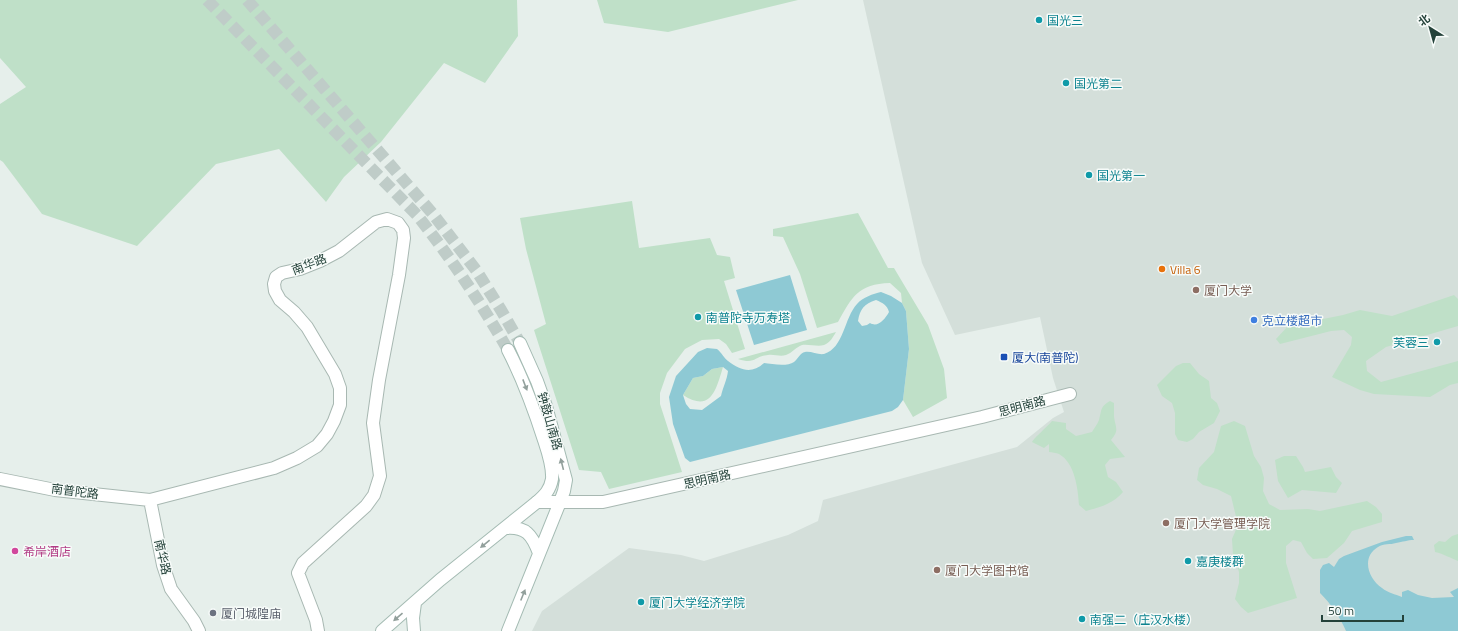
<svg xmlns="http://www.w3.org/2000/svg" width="1458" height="631" font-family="'Titillium Web','Noto Sans SC',sans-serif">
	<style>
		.built { fill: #d4dfda }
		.green { fill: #bfe0c8 }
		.water { fill: #8ec9d4; fill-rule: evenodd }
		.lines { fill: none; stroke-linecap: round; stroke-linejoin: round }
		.secondary-tunnel { stroke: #bfccc8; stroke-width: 12; stroke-dasharray: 12 6; stroke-linecap: butt }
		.minor-casing { stroke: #a8b8b2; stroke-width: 14 }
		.secondary-casing { stroke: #a4bbb3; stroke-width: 14 }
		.minor { stroke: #fff; stroke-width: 12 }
		.secondary { stroke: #fff; stroke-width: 12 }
		.oneway { fill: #92a09c }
		.culture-dot { fill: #0f9aa8; stroke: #f7fbf9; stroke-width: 1.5 }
		.food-dot { fill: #e8710a; stroke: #f7fbf9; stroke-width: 1.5 }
		.education-dot { fill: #8d6e63; stroke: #f7fbf9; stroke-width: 1.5 }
		.shop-dot { fill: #3f7fe0; stroke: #f7fbf9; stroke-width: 1.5 }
		.transit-dot { fill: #1a4fb4; stroke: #f7fbf9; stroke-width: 1.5 }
		.hotel-dot { fill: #d1479c; stroke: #f7fbf9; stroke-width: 1.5 }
		.worship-dot { fill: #6b7280; stroke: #f7fbf9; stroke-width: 1.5 }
		.labels { text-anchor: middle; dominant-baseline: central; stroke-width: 3; stroke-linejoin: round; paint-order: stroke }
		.culture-label { font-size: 12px; fill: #0d838f; stroke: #f7fbf9; text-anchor: start }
		.street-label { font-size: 12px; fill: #24423a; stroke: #f7fbf9 }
		.food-label { font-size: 12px; fill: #c56008; stroke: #f7fbf9; text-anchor: start }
		.education-label { font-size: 12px; fill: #785e54; stroke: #f7fbf9; text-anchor: start }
		.shop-label { font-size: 12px; fill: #366cbe; stroke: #f7fbf9; text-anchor: start }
		.transit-label { font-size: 12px; fill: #164399; stroke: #f7fbf9; text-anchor: start }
		.hotel-label { font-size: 12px; fill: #b23c85; stroke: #f7fbf9; text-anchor: start }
		.worship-label { font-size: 12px; fill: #5b616d; stroke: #f7fbf9; text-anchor: start }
	</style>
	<rect width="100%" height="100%" fill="#e6efeb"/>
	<path class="built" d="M 863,0 L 1458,0 L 1458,631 L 532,631 L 542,611 L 629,548 L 681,555 L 704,561 L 788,535 L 818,521 L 823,500 L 1017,447 L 1053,418 L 1064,412 L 1053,378 L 1040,317 L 955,335 L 922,263 Z"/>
	<path class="green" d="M 0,0 L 517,0 L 518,36 L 485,83 L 444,63 L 381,142 L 344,177 L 326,202 L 279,149 L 216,164 L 137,246 L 42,214 L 3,162 L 0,160 L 0,104 L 26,87 L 0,58 Z
		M 597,0 L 798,0 L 668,32 L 604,23 Z
		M 632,201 L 639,248 L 710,238 L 717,255 L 730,257 L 735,278 L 724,281 L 745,349 L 732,353 L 726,344 L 719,339 L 702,340 L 685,349 L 667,373 L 660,393 L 660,404 L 682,472 L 609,489 L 601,472 L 579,470 L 534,330 L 546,324 L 526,249 L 520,218 Z
		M 858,213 L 888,268 L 894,268 L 928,325 L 944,369 L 947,398 L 913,417 L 903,400 L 909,349 L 906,311 L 902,303 L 901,293 L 890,283 C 858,284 852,297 838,322 L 817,328 L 800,274 L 783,237 L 773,236 L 773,229 Z
		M 1454,295 L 1458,299 L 1458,326 L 1386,347 L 1366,361 L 1367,371 L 1381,382 L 1458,361 L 1458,383 L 1450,385 L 1430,397 L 1374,394 L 1360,390 L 1332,377 L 1351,345 L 1352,337 L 1344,330 L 1331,331 L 1280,344 L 1276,339 L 1288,326 L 1343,315 L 1360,310 L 1392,316 Z
		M 836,332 C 833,337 830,343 824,345 C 818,347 809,344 802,345 C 796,347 792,353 786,355 C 780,357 774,354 768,355 C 754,356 756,365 738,359 Z
		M 1183,363 L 1190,363 L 1199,374 L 1209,381 L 1211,398 L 1217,403 L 1220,411 L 1214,423 L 1199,432 L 1193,439 L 1187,442 L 1178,440 L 1175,434 L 1175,413 L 1172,403 L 1162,396 L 1157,385 L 1176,366 Z
		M 723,367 C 716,390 711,413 683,395 L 693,378 L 703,376 L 712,369 Z
		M 1110,401 L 1114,403 C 1114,407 1114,411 1114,416 C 1115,427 1120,430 1111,440 L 1125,457 L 1110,459 L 1105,465 L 1108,477 L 1116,482 L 1123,492 C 1113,504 1100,507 1086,511 L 1079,505 C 1078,489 1075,463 1059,454 C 1056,453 1052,452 1049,452 L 1049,444 L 1044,448 L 1032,442 C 1034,438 1048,426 1052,421 L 1066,423 L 1066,429 L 1076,436 L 1092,432 C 1094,428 1097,425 1099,420 C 1102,409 1100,407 1110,401 Z
		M 1234,421 L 1245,426 L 1254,456 L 1261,467 L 1264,478 L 1263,491 L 1269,504 L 1280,510 L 1308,509 L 1320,511 L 1367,501 L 1376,507 L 1382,514 L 1382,522 L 1352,531 L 1344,543 L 1327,558 L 1313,559 L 1307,553 L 1301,542 L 1293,540 L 1286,546 L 1286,563 L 1297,598 L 1248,613 L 1241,607 L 1235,599 L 1239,583 L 1239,572 L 1233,555 L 1232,539 L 1238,525 L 1231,496 L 1217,489 L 1203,485 L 1197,480 L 1199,468 L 1214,452 L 1221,426 Z
		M 1284,456 L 1296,456 L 1303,467 L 1305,472 L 1331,467 L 1336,477 L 1342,483 L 1336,493 L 1302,490 L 1288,498 L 1278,481 L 1275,460 Z
		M 1458,534 L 1458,561 C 1450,558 1444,554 1435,552 L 1434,545 L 1439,541 L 1445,542 L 1452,536 Z"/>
	<path class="water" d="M 790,275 L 807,330 L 754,345 L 736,290 Z
		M 881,292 L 891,296 L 902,303 L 906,311 L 909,349 L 903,400 L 898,407 L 892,411 L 690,462 L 685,458 L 673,424 L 669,397 L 676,376 L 698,352 L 707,348 L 717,349 C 722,353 724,358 728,361 C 741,371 752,374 764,363 C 772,364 787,367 794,362 C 798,359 800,353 805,352 C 811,351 818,355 824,354 C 844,348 844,318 857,304 C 863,297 873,294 881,292 ZM 876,300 C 883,303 887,305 889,312 C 885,319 878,328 870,323 L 867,325 L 862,326 L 858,321 C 860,309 864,304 876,300 ZM 723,367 L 728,371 C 727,380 723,387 721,396 L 702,410 L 690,409 L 686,404 L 683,395 L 693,378 L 703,376 L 712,369 Z
		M 1406,536 L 1412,536 L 1414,540 C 1407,540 1403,542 1396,543 C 1390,545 1384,543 1378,547 C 1361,557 1368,579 1382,588 C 1388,593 1395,594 1402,597 L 1402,592 L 1408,590 L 1418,595 L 1432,598 L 1454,597 L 1450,592 L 1458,588 L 1458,631 L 1346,631 C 1340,617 1331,604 1320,593 L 1320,570 L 1323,565 L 1329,563 L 1334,567 L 1339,559 L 1344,556 L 1382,542 Z"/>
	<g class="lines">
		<path class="secondary-tunnel" d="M 207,0 L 417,215 C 451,258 481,303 508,350
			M 247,0 L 433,214 L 476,270 L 501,310 L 520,343"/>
		<g class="minor-casing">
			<path id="minor" d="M 0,479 L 55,490 L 150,500
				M 537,502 L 603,502 L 982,417 L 1070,394
				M 199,631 L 194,621 L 171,589 L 163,565 L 150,500 L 274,468 L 297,458 L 317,446 L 327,434 L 334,421 L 340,405 L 340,388 L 335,374 L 307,327 L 294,312 L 280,300 L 275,291 L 274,284 L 276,277 L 282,273 L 300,269 L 320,261 L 339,251 L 376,222 L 387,219 L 398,223 L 403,230 L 404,238 L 399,275 L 379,380 L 373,423 L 380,476 L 374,495 L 366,506 L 303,563 L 298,573 L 316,620 L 318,631"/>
		</g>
		<g class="secondary-casing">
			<path id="secondary" d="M 505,528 C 526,526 532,535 539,553
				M 382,631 L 440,580 L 537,502 C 545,495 550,490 552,479 C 553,466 548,452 544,440 C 534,409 523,379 508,350
				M 414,631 L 413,618 L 415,603
				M 508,631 L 560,502 L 564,491 L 566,480 L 546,406 L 537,381 L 520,343"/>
		</g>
		<use href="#minor" class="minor"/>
		<use href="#secondary" class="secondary"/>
	</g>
	<defs><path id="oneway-solid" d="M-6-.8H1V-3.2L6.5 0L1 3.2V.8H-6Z"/></defs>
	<g class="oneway">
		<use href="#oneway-solid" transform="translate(525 385) rotate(69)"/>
		<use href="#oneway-solid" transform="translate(562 464) rotate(-104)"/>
		<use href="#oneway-solid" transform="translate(485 544) rotate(141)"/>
		<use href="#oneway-solid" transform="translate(523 595) rotate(-68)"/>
		<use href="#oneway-solid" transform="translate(398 617) rotate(139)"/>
	</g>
	<g class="culture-dot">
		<circle cx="1039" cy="20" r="4"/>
		<circle cx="1066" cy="83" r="4"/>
		<circle cx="1089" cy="175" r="4"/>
		<circle cx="698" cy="317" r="4"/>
		<circle cx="1437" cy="342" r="4"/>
		<circle cx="1188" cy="561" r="4"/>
		<circle cx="641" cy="602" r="4"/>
		<circle cx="1082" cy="619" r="4"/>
	</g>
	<circle class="food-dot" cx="1162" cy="269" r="4"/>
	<g class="education-dot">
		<circle cx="1196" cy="290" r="4"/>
		<circle cx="1166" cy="523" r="4"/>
		<circle cx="937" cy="570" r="4"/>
	</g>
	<circle class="shop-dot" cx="1254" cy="320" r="4"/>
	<rect class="transit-dot" x="1000" y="353" width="8" height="8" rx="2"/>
	<circle class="hotel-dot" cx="15" cy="551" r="4"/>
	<circle class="worship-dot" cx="213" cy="613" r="4"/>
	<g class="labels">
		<g class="culture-label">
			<text x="1047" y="20">国光三</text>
			<text x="1074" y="83">国光第二</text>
			<text x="1097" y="175">国光第一</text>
			<text x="706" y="317">南普陀寺万寿塔</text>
			<text x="1429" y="342" text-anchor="end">芙蓉三</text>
			<text x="1196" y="561">嘉庚楼群</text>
			<text x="649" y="602">厦门大学经济学院</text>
			<text x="1090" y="619">南强二（庄汉水楼）</text>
		</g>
		<g class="street-label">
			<text transform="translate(309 264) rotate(-21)">南华路</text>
			<text transform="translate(1022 406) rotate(-15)">思明南路</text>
			<text transform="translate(550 421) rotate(74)">钟鼓山南路</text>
			<text transform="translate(707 479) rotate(-13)">思明南路</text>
			<text transform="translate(75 491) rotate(7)">南普陀路</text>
			<text transform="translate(163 557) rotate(77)">南华路</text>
		</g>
		<g class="food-label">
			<text x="1170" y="269">Villa 6</text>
		</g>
		<g class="education-label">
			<text x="1204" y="290">厦门大学</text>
			<text x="1174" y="523">厦门大学管理学院</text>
			<text x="945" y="570">厦门大学图书馆</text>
		</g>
		<g class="shop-label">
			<text x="1262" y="320">克立楼超市</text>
		</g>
		<g class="transit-label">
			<text x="1012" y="357">厦大(南普陀)</text>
		</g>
		<g class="hotel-label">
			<text x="23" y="551">希岸酒店</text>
		</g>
		<g class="worship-label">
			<text x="221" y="613">厦门城隍庙</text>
		</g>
	</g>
	<g transform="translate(1430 28) rotate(323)" stroke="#f7fbf9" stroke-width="3" paint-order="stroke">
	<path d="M0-3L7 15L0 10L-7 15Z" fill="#24423a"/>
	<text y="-6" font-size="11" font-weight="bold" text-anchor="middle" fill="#24423a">北</text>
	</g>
	<path d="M1322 615v6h81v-6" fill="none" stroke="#24423a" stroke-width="2"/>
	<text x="1328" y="615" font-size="12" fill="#24423a" stroke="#f7fbf9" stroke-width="3" paint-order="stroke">50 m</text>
</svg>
